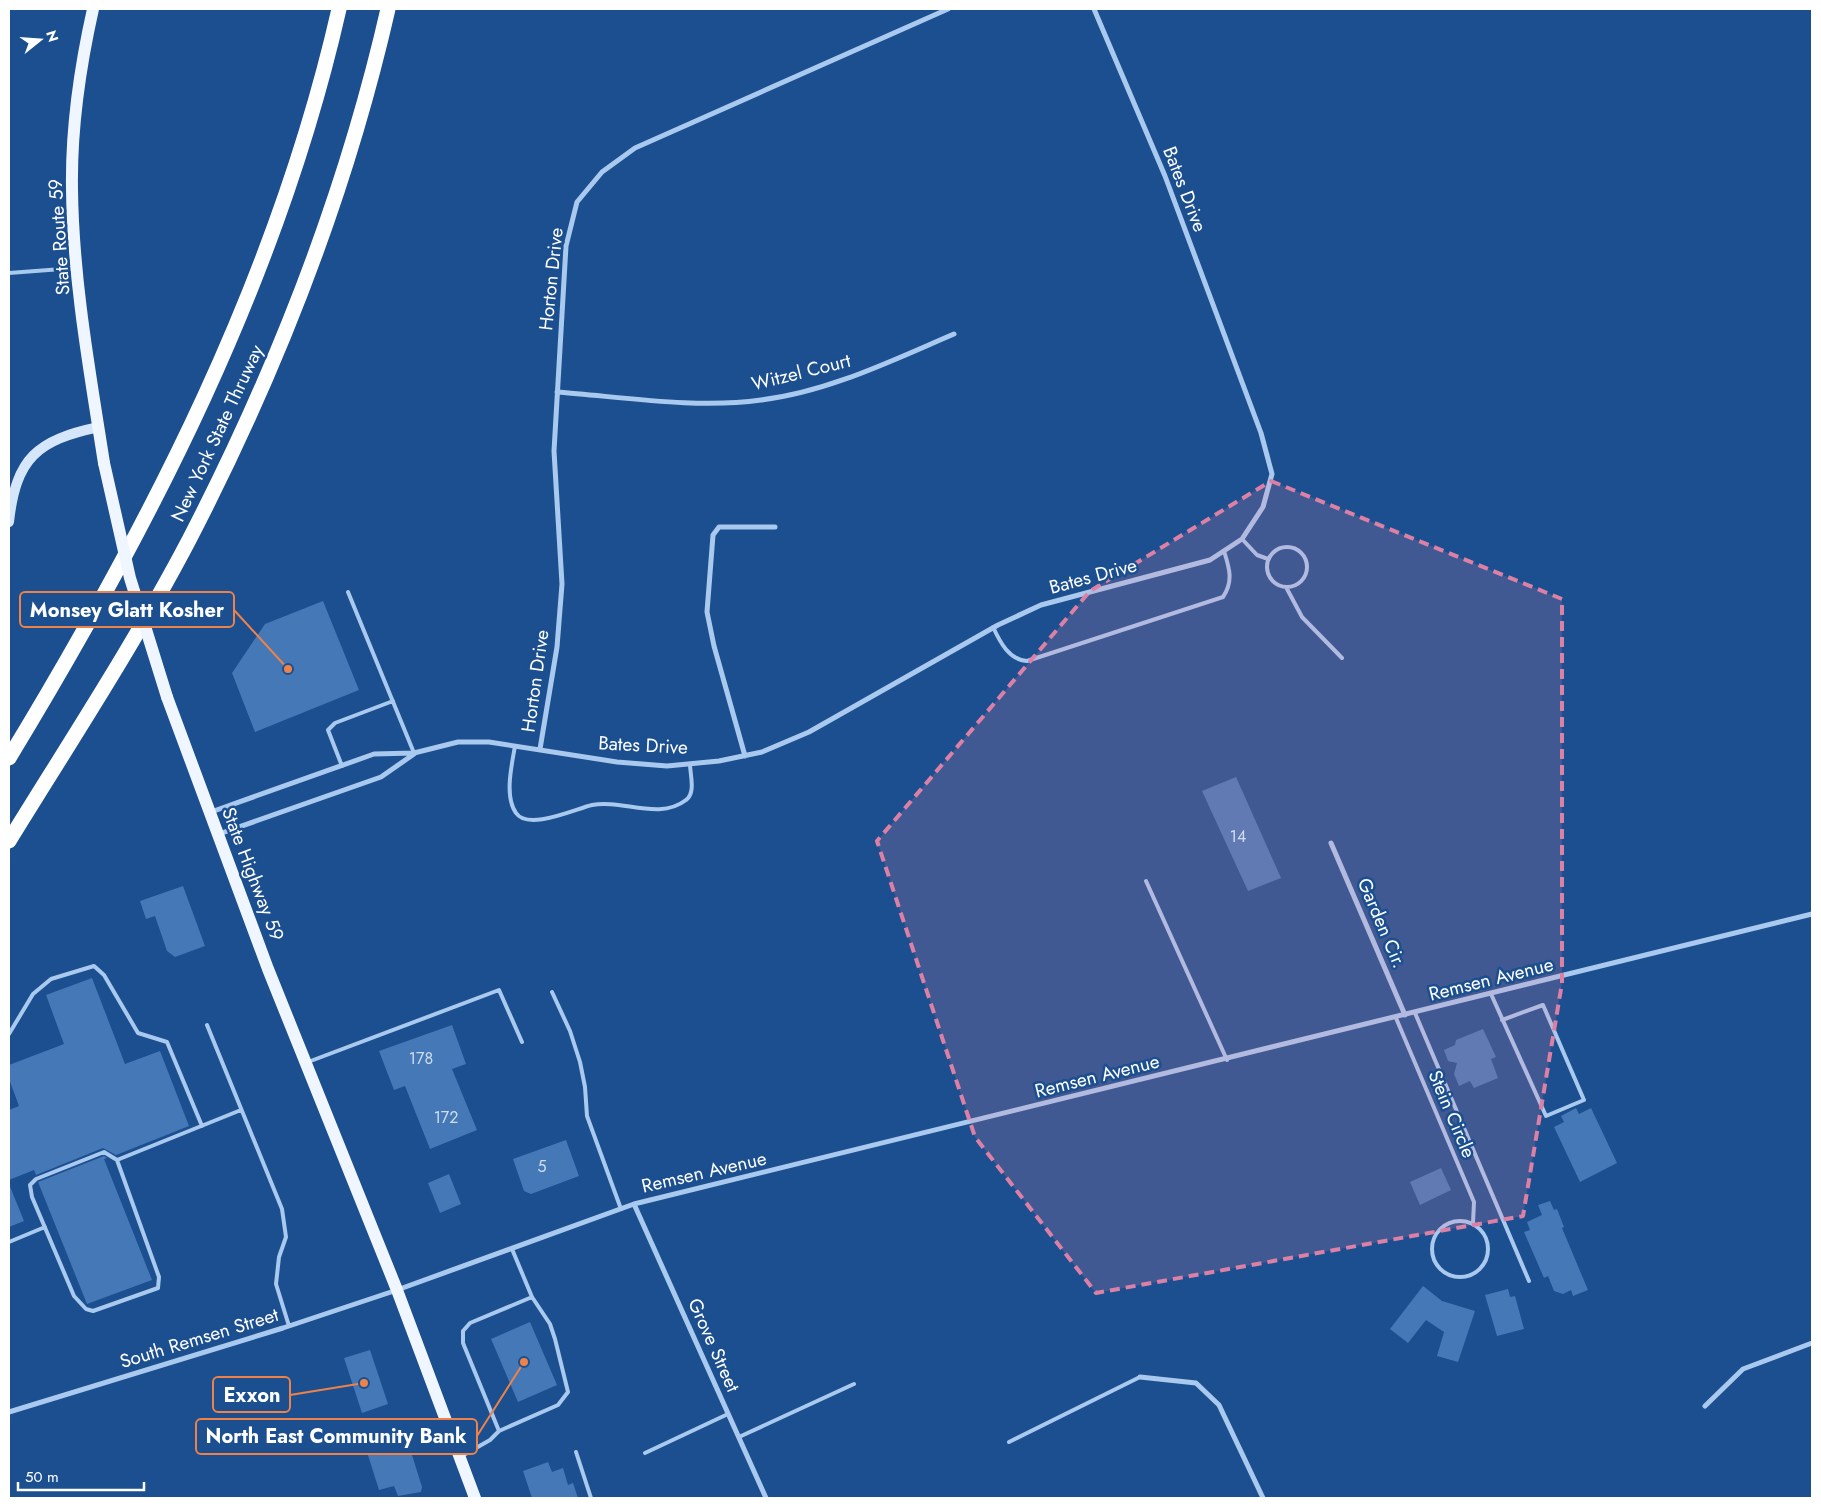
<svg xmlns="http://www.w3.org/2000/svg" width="1821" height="1507" font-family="Jost,sans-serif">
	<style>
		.building { fill: #4478b7 }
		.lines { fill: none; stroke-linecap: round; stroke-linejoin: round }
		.lane { stroke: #a9c9ee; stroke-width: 4 }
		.street { stroke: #a9c9ee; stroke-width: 5 }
		.secondary { stroke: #d6e6fa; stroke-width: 10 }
		.primary { stroke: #f0f6ff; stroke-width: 12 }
		.highway { stroke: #fff; stroke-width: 15 }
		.primary-bridge { stroke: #f0f6ff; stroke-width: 12 }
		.marked { fill: #dd80a5; fill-opacity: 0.2; stroke: #dd80a5; stroke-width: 4; stroke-dasharray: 10 6; stroke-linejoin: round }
		.labels { text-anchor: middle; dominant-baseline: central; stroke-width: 5; stroke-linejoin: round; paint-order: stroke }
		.number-label { font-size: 16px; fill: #d0dded }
		.street-label { font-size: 19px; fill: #fff; stroke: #1b4f8f }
		.leader { fill: none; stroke: #ee8249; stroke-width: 2 }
		.callout-dot { fill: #ee8249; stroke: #1b4f8f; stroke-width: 2 }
		.callout { fill: #1b4f8f; stroke: #ee8249; stroke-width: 2 }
		.callout-label { font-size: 20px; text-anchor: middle; font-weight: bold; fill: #fff }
	</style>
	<rect width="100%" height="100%" fill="#1b4f8f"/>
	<path class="building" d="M 323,601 L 359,690 L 255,732 L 232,673 L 265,624 Z
		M 1236,777 L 1281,878 L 1248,891 L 1202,791 Z
		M 183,886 L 205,946 L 175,957 L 167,951 L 155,916 L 146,919 L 140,901 Z
		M 92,978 L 125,1064 L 160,1051 L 189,1126 L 116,1155 L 103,1148 L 36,1175 L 34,1170 L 9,1180 L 9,1110 L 19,1106 L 9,1079 L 9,1065 L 64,1044 L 46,995 Z
		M 452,1025 L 466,1064 L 452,1069 L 477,1130 L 430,1149 L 405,1086 L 394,1090 L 379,1051 Z
		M 1483,1029 L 1496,1057 L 1491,1059 L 1498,1078 L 1474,1088 L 1470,1081 L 1459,1086 L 1454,1074 L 1457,1063 L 1448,1061 L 1444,1050 L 1455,1045 L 1456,1040 Z
		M 1576,1108 L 1579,1114 L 1591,1108 L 1617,1163 L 1580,1182 L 1554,1127 L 1564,1122 L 1561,1116 Z
		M 566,1140 L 579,1176 L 531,1194 L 524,1191 L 513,1159 Z
		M 104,1156 L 107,1158 L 104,1159 L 152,1280 L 87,1304 L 38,1182 Z
		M 1441,1168 L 1451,1190 L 1420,1205 L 1410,1182 Z
		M 449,1174 L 461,1204 L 440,1213 L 428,1183 Z
		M 9,1184 L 24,1221 L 9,1227 Z
		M 1550,1201 L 1554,1210 L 1557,1209 L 1564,1227 L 1562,1228 L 1588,1290 L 1573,1296 L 1571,1290 L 1563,1294 L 1554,1291 L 1548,1276 L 1544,1278 L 1524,1232 L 1530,1230 L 1527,1222 L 1542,1215 L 1538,1205 Z
		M 1423,1286 L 1442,1301 L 1475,1311 L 1458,1362 L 1437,1356 L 1444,1332 L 1426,1320 L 1408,1343 L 1390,1329 Z
		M 1508,1289 L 1510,1297 L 1515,1296 L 1524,1329 L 1497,1336 L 1485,1295 Z
		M 530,1322 L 557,1385 L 518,1402 L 491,1339 Z
		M 370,1350 L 388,1404 L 362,1413 L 344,1358 Z
		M 407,1439 L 422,1487 L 421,1492 L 398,1496 L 394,1486 L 379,1490 L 367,1452 Z
		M 548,1462 L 552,1472 L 563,1468 L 568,1485 L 573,1483 L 578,1498 L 532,1498 L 523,1471 Z"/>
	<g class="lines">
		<path class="lane" d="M 9,273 L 75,268
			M 1242,539 L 1257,555 L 1268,559
			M1267 567a20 20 0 1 1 40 0a20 20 0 1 1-40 0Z
			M 1286,587 L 1302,617 L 1342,658
			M 348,592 L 414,753
			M 993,627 C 1000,642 1009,660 1027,661 L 1223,597 C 1234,581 1229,567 1224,551
			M 515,746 C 512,764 504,796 516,813 C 528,831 575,809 592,805 C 622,799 659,821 686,800 C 696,793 690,774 690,764
			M 342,766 L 328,730 L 335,723 L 393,701
			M 1146,881 L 1227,1060
			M 552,992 L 570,1031 L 580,1062 L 585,1087 L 587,1116 L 621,1209
			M 1491,994 L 1546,1116 L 1584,1100 L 1543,1005 L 1502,1020
			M 1415,1013 L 1529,1281
			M 1396,1018 L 1474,1202 L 1473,1223
			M 207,1025 L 282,1209 L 286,1237 L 279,1257 L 276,1284 L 289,1326
			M 9,1034 L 33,994 L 51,979 L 94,966 L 104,975 L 138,1033 L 167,1042 L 202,1126
			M 308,1062 L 499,990 L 522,1042
			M 117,1160 L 104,1152 L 36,1179 L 30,1185 L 32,1197 L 74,1296 L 86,1309 L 93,1311 L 158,1288 L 159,1277 L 117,1160 L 241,1110
			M1432 1249a28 28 0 1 1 56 0a28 28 0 1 1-56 0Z
			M 9,1242 L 45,1227
			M 499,1431 L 463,1343 L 463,1331 L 470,1323 L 532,1297
			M 739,1437 L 854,1384
			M 1009,1442 L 1140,1377
			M 576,1452 L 591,1498
			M 645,1453 L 728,1414
			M 462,1456 L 490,1440 L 499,1431 L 558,1405 L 568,1392 L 555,1339 L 550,1324 L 532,1297 L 512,1249"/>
		<path class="street" d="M 557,392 C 623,397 696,409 761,400 C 828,392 893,360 954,334
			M 540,749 L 557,647 L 562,584 L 554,451 L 566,246 L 577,202 L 602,172 L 635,148 L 948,9
			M 745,756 L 714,646 L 707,612 L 713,535 L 719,527 L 775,527
			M 211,812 L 374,754 L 414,753 L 458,742 L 489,742 L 617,762 L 667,766 L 719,761 L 762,752 L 809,732 L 998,625 L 1041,605 L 1210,560 L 1242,539 L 1263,507 L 1272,474 L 1261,433 L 1165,176 L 1094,9
			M 219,834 L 381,777 L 414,754
			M 1331,843 L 1405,1015
			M 634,1204 L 766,1498
			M 1140,1377 L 1196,1383 L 1219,1405 L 1263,1498
			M 1705,1406 L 1743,1369 L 1812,1343
			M 9,1412 L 283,1328 L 397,1290 L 634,1204 L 1812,914"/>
		<path class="secondary" d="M 9,522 C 16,458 37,440 99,427"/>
		<path class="primary" d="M 93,9 C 80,67 71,129 72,189 C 73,280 90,373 104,463
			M 167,697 L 268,969 L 397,1290 L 475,1498"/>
		<path class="highway" d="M 9,758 C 151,524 278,278 339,9
			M 9,841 C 70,742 135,643 189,540 C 276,372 346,193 388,9"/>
		<path class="primary-bridge" d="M 104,463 L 130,578 L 167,697"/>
	</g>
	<path class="marked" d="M 1271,481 L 1562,599 L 1562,983 L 1523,1216 L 1096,1293 L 975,1137 L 877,841 L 1090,591 Z"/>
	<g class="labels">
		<g class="number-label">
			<text x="1238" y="836">14</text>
			<text x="421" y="1058">178</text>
			<text x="446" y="1117">172</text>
			<text x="542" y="1166">5</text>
		</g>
		<g class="street-label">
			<text transform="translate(1185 189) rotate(69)">Bates Drive</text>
			<text transform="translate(59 237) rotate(-94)">State Route 59</text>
			<text transform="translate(551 279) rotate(-84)">Horton Drive</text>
			<text transform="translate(801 372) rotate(-14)">Witzel Court</text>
			<text transform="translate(217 433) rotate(-65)">New York State Thruway</text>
			<text transform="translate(1093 576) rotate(-15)">Bates Drive</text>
			<text transform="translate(535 681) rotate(-82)">Horton Drive</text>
			<text transform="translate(643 745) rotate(3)">Bates Drive</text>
			<text transform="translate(253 874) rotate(69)">State Highway 59</text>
			<text transform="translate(1382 923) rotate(67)">Garden Cir.</text>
			<text transform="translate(1491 979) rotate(-14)">Remsen Avenue</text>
			<text transform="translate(1097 1076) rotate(-14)">Remsen Avenue</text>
			<text transform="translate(1452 1114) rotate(67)">Stein Circle</text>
			<text transform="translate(704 1172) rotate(-13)">Remsen Avenue</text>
			<text transform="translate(199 1338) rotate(-17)">South Remsen Street</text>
			<text transform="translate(714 1345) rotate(66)">Grove Street</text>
		</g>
	</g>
	<path class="leader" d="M288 669L234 610M364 1383L290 1395M524 1362L477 1436"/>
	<g class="callout-dot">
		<circle cx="288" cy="669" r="5"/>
		<circle cx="364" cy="1383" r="5"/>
		<circle cx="524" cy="1362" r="5"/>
	</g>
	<g class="callout">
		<rect x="20" y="592" width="214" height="35" rx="5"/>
		<rect x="213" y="1377" width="77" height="35" rx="5"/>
		<rect x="196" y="1419" width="281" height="35" rx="5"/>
	</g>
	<g class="callout-label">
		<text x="127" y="617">Monsey Glatt Kosher</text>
		<text x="252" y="1402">Exxon</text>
		<text x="336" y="1443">North East Community Bank</text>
	</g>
	<rect width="1821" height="1507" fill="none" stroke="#ffffff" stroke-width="20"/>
	<g transform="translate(40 40) rotate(73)" stroke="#1b4f8f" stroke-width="4" paint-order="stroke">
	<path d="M0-4L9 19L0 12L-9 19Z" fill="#ffffff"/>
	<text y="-8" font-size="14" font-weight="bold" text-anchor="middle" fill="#ffffff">N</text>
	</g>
	<path d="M18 1482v8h126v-8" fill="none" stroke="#ffffff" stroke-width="2.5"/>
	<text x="25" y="1482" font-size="15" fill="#ffffff" stroke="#1b4f8f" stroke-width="4" paint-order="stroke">50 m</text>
</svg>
